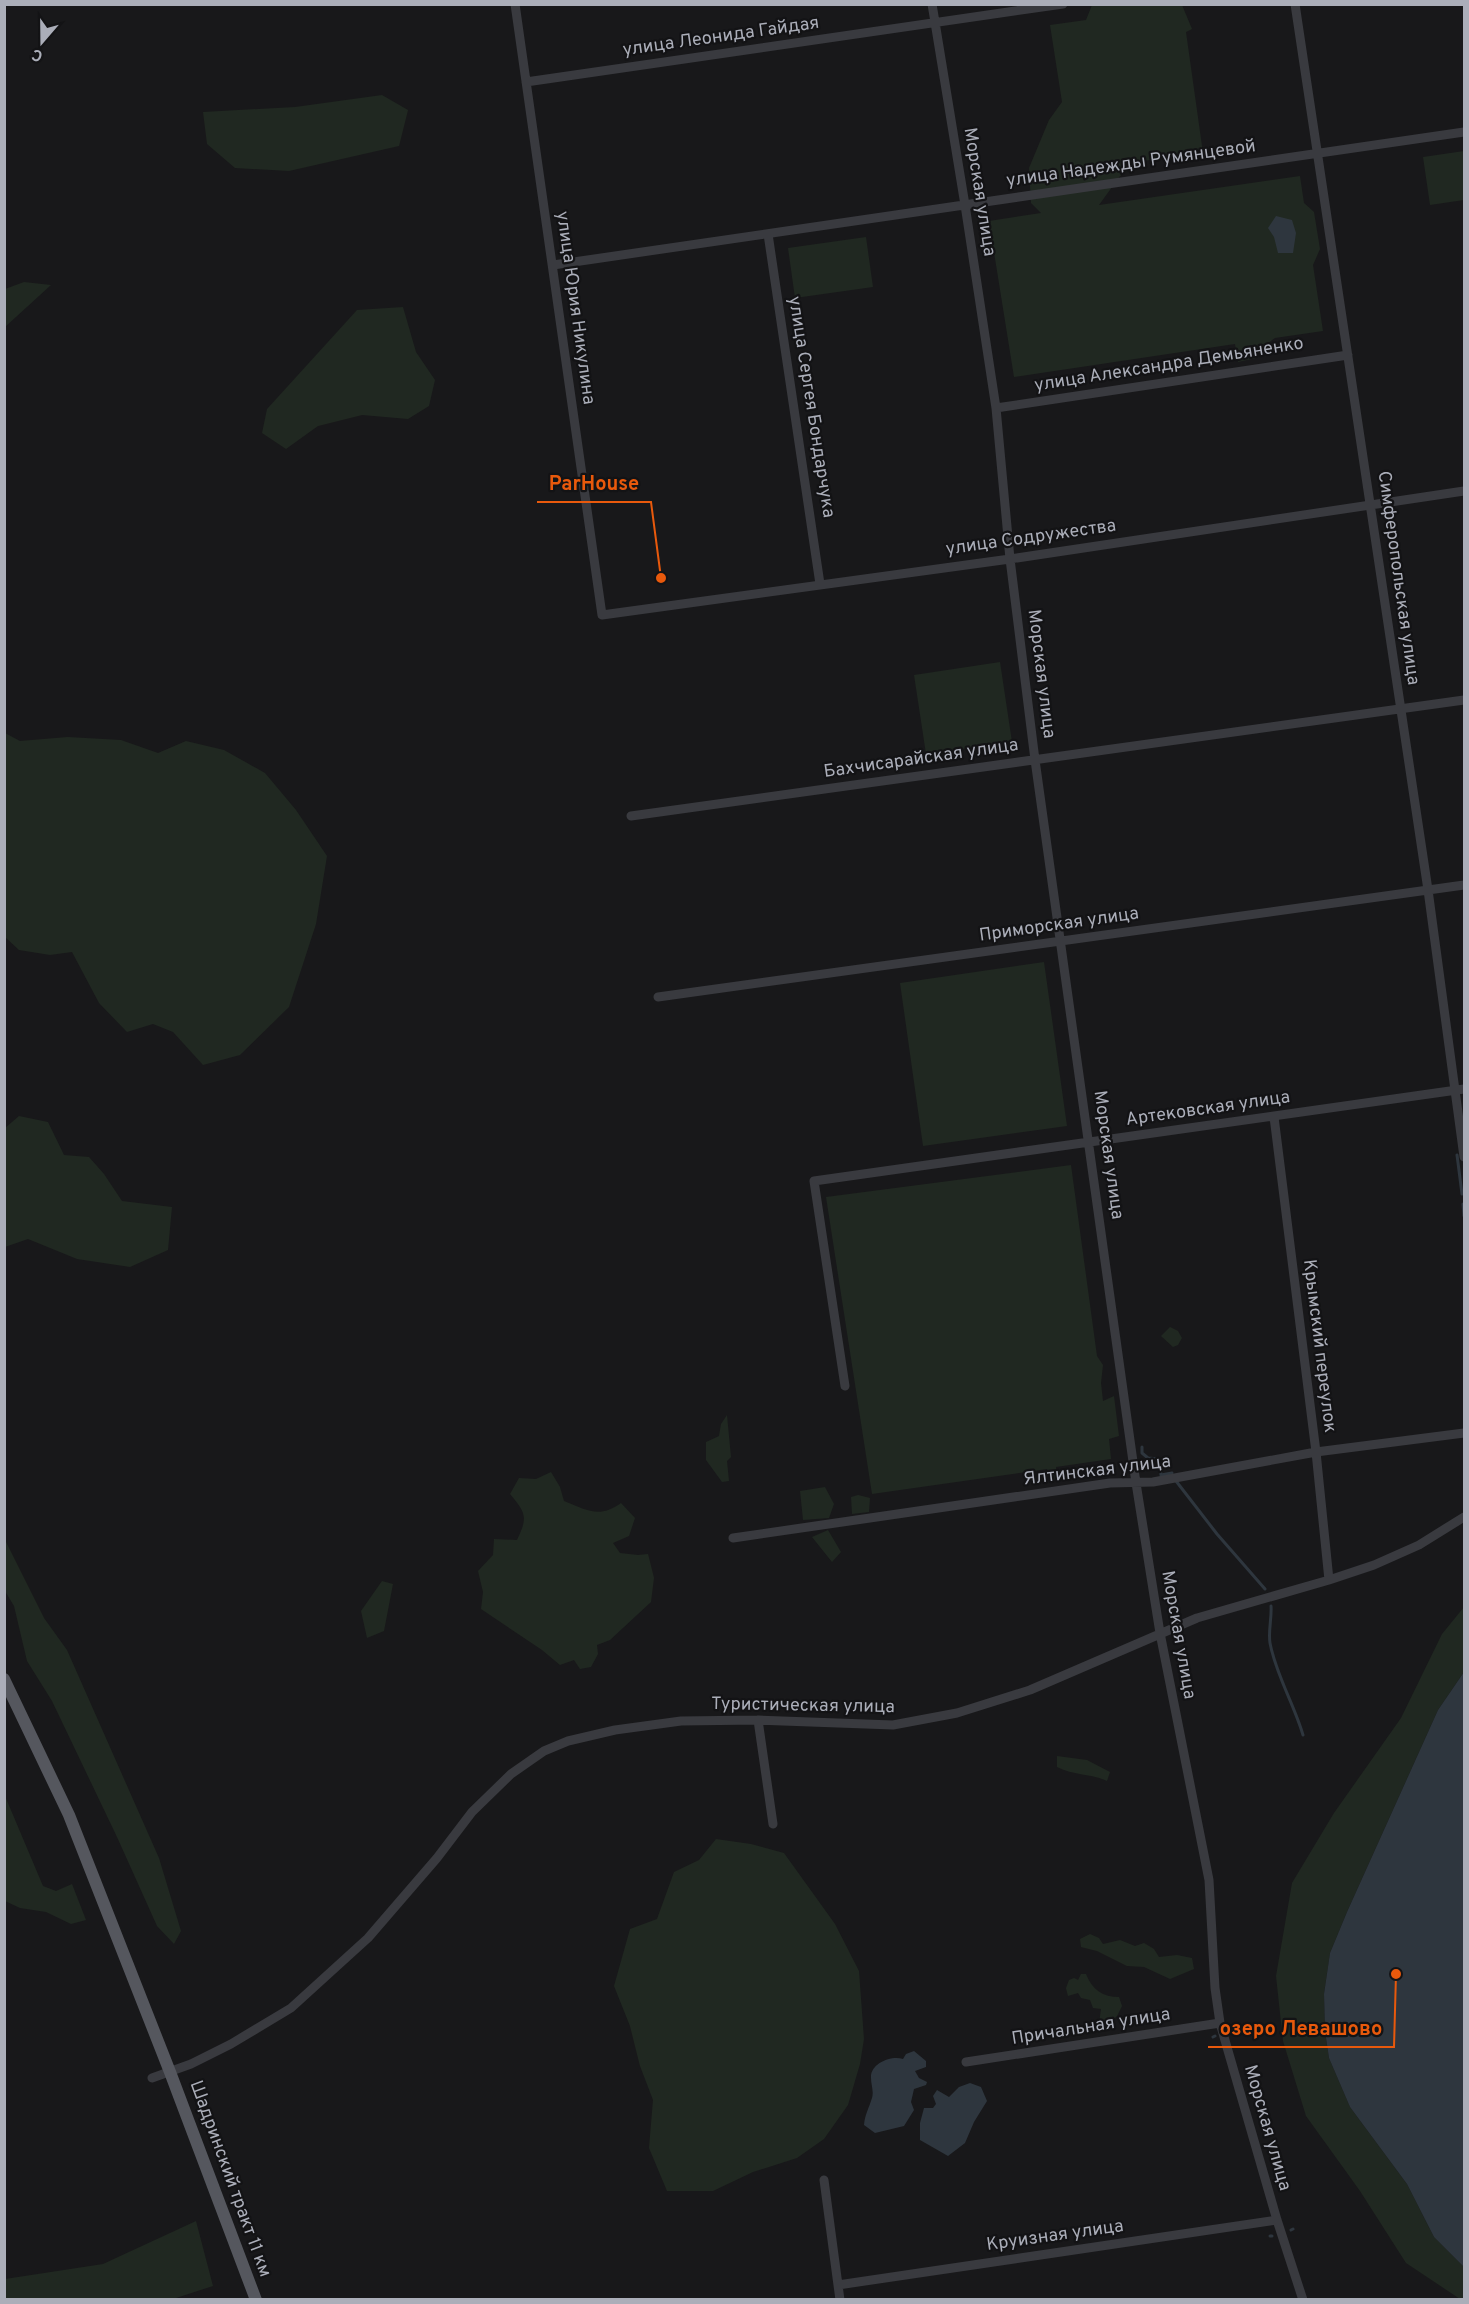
<svg xmlns="http://www.w3.org/2000/svg" width="1469" height="2304" font-family="Overpass,sans-serif">
	<style>
		.green { fill: #202821 }
		.water { fill: #2e363e }
		.lines { fill: none; stroke-linecap: round; stroke-linejoin: round }
		.stream { stroke: #2e363e; stroke-width: 3 }
		.minor { stroke: #393a3f; stroke-width: 9 }
		.major { stroke: #55575e; stroke-width: 12 }
		.labels { text-anchor: middle; dominant-baseline: central; stroke-width: 4.5; stroke-linejoin: round; paint-order: stroke }
		.street-label { font-size: 18px; fill: #abaeb9; stroke: #131315 }
		.leader { fill: none; stroke: #e8590c; stroke-width: 2 }
		.callout-dot { fill: #e8590c; stroke: #131315; stroke-width: 2 }
		.callout-label { font-size: 20px; text-anchor: middle; font-weight: bold; fill: #e8590c; stroke: #131315; stroke-width: 4.5; stroke-linejoin: round; paint-order: stroke }
	</style>
	<rect width="100%" height="100%" fill="#18181a"/>
	<path class="green" d="M 1092,5 L 1182,5 L 1192,29 L 1186,32 L 1203,153 L 1143,161 L 1120,176 L 1099,205 L 1300,176 L 1304,203 L 1314,212 L 1320,249 L 1313,265 L 1323,331 L 1275,338 L 1268,343 L 1256,358 L 1238,362 L 1235,344 L 1014,377 L 989,221 L 1041,213 L 1031,203 L 1029,168 L 1049,120 L 1062,102 L 1050,25 L 1086,20 Z
		M 382,95 L 408,110 L 399,146 L 289,171 L 235,168 L 207,144 L 203,112 L 295,107 Z
		M 1464,151 L 1464,200 L 1430,205 L 1423,157 Z
		M 866,237 L 873,287 L 795,298 L 788,248 Z
		M 24,282 L 51,285 L 5,327 L 5,289 Z
		M 403,307 L 416,352 L 435,380 L 429,406 L 408,419 L 362,415 L 318,426 L 286,449 L 262,433 L 267,409 L 357,310 Z
		M 1000,662 L 1012,742 L 926,754 L 914,675 Z
		M 5,733 L 20,741 L 68,737 L 121,740 L 158,753 L 186,741 L 224,750 L 265,773 L 296,810 L 327,856 L 316,924 L 289,1007 L 240,1055 L 203,1065 L 173,1032 L 153,1024 L 127,1032 L 99,1003 L 72,952 L 50,955 L 19,950 L 5,937 Z
		M 1044,962 L 1067,1126 L 923,1146 L 900,983 Z
		M 19,1116 L 48,1122 L 64,1155 L 89,1157 L 104,1174 L 122,1201 L 172,1207 L 168,1250 L 130,1267 L 77,1259 L 28,1239 L 5,1247 L 5,1128 Z
		M 1071,1165 L 1097,1356 L 1103,1365 L 1101,1383 L 1103,1401 L 1114,1396 L 1119,1436 L 1109,1439 L 1111,1459 L 1056,1467 L 1057,1480 L 1051,1479 L 1047,1469 L 872,1494 L 826,1197 Z
		M 1170,1327 L 1178,1331 L 1182,1338 L 1178,1345 L 1173,1347 L 1161,1336 Z
		M 727,1415 L 731,1457 L 727,1461 L 729,1481 L 722,1482 L 706,1460 L 706,1442 L 719,1436 L 721,1424 Z
		M 551,1472 L 560,1487 L 564,1501 C 587,1510 599,1519 621,1503 L 635,1518 L 629,1536 L 613,1543 L 620,1553 L 638,1555 L 648,1554 L 654,1578 L 651,1602 L 610,1640 L 597,1645 L 598,1654 L 591,1667 L 580,1669 L 574,1660 L 560,1665 L 542,1650 L 481,1609 L 483,1592 L 478,1571 L 493,1555 L 494,1539 L 517,1540 C 528,1517 526,1513 510,1494 L 519,1478 L 536,1479 Z
		M 825,1487 L 834,1504 L 829,1518 L 803,1520 L 800,1491 Z
		M 858,1495 L 870,1498 L 869,1512 L 852,1514 L 851,1497 Z
		M 828,1530 L 841,1552 L 832,1562 L 812,1537 Z
		M 5,1540 L 44,1618 L 67,1650 L 159,1858 L 181,1931 L 174,1944 L 157,1926 L 117,1837 L 52,1701 L 27,1661 L 14,1606 L 5,1591 Z
		M 382,1581 L 393,1584 L 384,1631 L 367,1638 L 361,1611 Z
		M 1464,1607 L 1464,1672 L 1438,1710 L 1347,1912 L 1330,1953 L 1324,1994 L 1325,2031 L 1329,2058 L 1350,2107 L 1407,2184 L 1434,2237 L 1464,2267 L 1464,2299 L 1460,2299 L 1406,2263 L 1360,2191 L 1306,2116 L 1283,2041 L 1276,1976 L 1292,1883 L 1334,1813 L 1401,1718 L 1442,1634 Z
		M 1057,1756 L 1087,1760 L 1110,1772 L 1107,1781 C 1089,1773 1075,1776 1057,1767 Z
		M 5,1796 L 43,1886 L 56,1891 L 72,1884 L 86,1920 L 71,1924 L 46,1912 L 20,1908 L 5,1901 Z
		M 716,1839 L 751,1844 L 784,1853 L 835,1924 L 859,1971 L 864,2039 L 860,2064 L 848,2105 L 824,2139 L 797,2158 L 753,2172 L 713,2191 L 667,2191 L 649,2148 L 653,2100 L 640,2066 L 630,2026 L 614,1986 L 630,1929 L 657,1919 L 674,1872 L 699,1860 Z
		M 1090,1934 L 1099,1938 L 1103,1944 L 1120,1940 L 1135,1946 L 1144,1943 L 1154,1949 L 1159,1957 L 1177,1955 L 1192,1958 L 1194,1969 L 1170,1979 L 1144,1967 L 1127,1966 L 1097,1951 L 1081,1947 L 1080,1939 Z
		M 1081,1974 L 1086,1974 C 1092,1990 1103,1997 1119,1997 L 1122,2006 L 1117,2016 L 1104,2028 L 1099,2023 L 1101,2009 L 1093,2008 L 1090,2000 L 1081,1998 L 1078,1993 L 1068,1996 L 1066,1988 L 1069,1980 L 1074,1978 L 1078,1980 Z
		M 196,2221 L 213,2286 L 173,2299 L 5,2299 L 5,2279 L 103,2264 Z"/>
	<path class="water" d="M 1276,216 L 1292,220 L 1296,233 L 1293,253 L 1278,253 L 1274,237 L 1268,228 Z
		M 1464,1672 L 1464,2267 L 1434,2237 L 1407,2184 L 1350,2107 L 1329,2058 L 1325,2031 L 1324,1994 L 1330,1953 L 1347,1912 L 1438,1710 Z
		M 914,2051 L 926,2061 L 926,2067 L 915,2071 L 919,2078 L 927,2082 L 926,2085 L 914,2089 L 911,2102 L 914,2110 L 904,2126 L 875,2133 L 864,2125 C 865,2114 869,2108 872,2098 C 874,2091 871,2085 871,2078 C 870,2063 892,2055 903,2059 L 906,2054 Z
		M 970,2083 L 981,2087 L 987,2101 L 974,2122 L 965,2143 L 948,2156 L 920,2140 L 920,2123 L 924,2108 L 933,2108 L 936,2104 L 933,2096 L 937,2090 L 949,2097 L 959,2087 Z"/>
	<g class="lines">
		<path class="stream" d="M 1457,1155 L 1462,1194
			M 1463,1204 L 1464,1216
			M 1142,1447 L 1142,1453 L 1148,1458 L 1159,1459 L 1161,1475 L 1172,1473
			M 1176,1481 L 1217,1534 L 1265,1589
			M 1271,1606 C 1272,1618 1268,1631 1270,1643 C 1276,1675 1294,1704 1303,1735
			M 1233,2030 L 1235,2030
			M 1213,2037 L 1215,2036
			M 1291,2230 L 1293,2229
			M 1270,2236 L 1272,2236"/>
		<path class="minor" d="M 515,4 L 602,615 L 1010,559 L 1464,491
			M 932,4 L 965,205 L 996,408 L 1010,559 L 1035,760 L 1136,1483 L 1160,1633 L 1209,1880 L 1215,1988 L 1220,2023 L 1277,2220 L 1303,2300
			M 1295,4 L 1428,890 L 1464,1157
			M 526,82 L 1063,4
			M 768,234 L 820,584
			M 553,265 L 1464,132
			M 996,408 L 1348,355
			M 631,816 L 1464,700
			M 658,997 L 1464,885
			M 1274,1117 L 1316,1452 L 1329,1580
			M 845,1386 L 814,1181 L 1464,1089
			M 733,1538 L 1110,1483 L 1153,1482 L 1316,1452 L 1464,1433
			M 758,1720 L 773,1824
			M 966,2062 L 1220,2023
			M 152,2078 L 191,2064 L 231,2044 L 291,2008 L 368,1938 L 437,1858 L 472,1812 L 511,1774 L 544,1751 L 568,1741 L 615,1730 L 681,1721 L 758,1720 L 893,1725 L 957,1713 L 1030,1690 L 1197,1618 L 1329,1580 L 1374,1565 L 1419,1545 L 1464,1517
			M 824,2180 L 840,2300
			M 838,2285 L 1277,2220"/>
		<path class="major" d="M 4,1679 L 69,1815 L 170,2072 L 256,2300"/>
	</g>
	<g class="labels">
		<g class="street-label">
			<text transform="translate(721 37) rotate(-8)">улица Леонида Гайдая</text>
			<text transform="translate(1131 164) rotate(-8)">улица Надежды Румянцевой</text>
			<text transform="translate(979 192) rotate(81)">Морская улица</text>
			<text transform="translate(575 308) rotate(82)">улица Юрия Никулина</text>
			<text transform="translate(1169 365) rotate(-9)">улица Александра Демьяненко</text>
			<text transform="translate(811 407) rotate(81)">улица Сергея Бондарчука</text>
			<text transform="translate(1031 538) rotate(-8)">улица Содружества</text>
			<text transform="translate(1398 578) rotate(82)">Симферопольская улица</text>
			<text transform="translate(1041 674) rotate(83)">Морская улица</text>
			<text transform="translate(921 759) rotate(-8)">Бахчисарайская улица</text>
			<text transform="translate(1059 925) rotate(-8)">Приморская улица</text>
			<text transform="translate(1208 1109) rotate(-8)">Артековская улица</text>
			<text transform="translate(1108 1155) rotate(82)">Морская улица</text>
			<text transform="translate(1319 1346) rotate(83)">Крымский переулок</text>
			<text transform="translate(1097 1471) rotate(-7)">Ялтинская улица</text>
			<text transform="translate(1178 1635) rotate(80)">Морская улица</text>
			<text transform="translate(803 1706) rotate(1)">Туристическая улица</text>
			<text transform="translate(1091 2027) rotate(-9)">Причальная улица</text>
			<text transform="translate(1267 2128) rotate(74)">Морская улица</text>
			<text transform="translate(230 2179) rotate(70)">Шадринский тракт 11 км</text>
			<text transform="translate(1055 2236) rotate(-8)">Круизная улица</text>
		</g>
	</g>
	<path class="leader" d="M661 578L651 502H537M1396 1974L1394 2047H1208"/>
	<g class="callout-dot">
		<circle cx="661" cy="578" r="6"/>
		<circle cx="1396" cy="1974" r="6"/>
	</g>
	<g class="callout-label">
		<text x="594" y="490">ParHouse</text>
		<text x="1301" y="2035">озеро Левашово</text>
	</g>
	<rect width="1469" height="2304" fill="none" stroke="#abaeb9" stroke-width="12"/>
	<g transform="translate(42 42) rotate(200)" stroke="#131315" stroke-width="4.5" paint-order="stroke">
	<path d="M0-4.5L10 22L0 15L-10 22Z" fill="#abaeb9"/>
	<text y="-9" font-size="16" font-weight="bold" text-anchor="middle" fill="#abaeb9">С</text>
	</g>
</svg>
